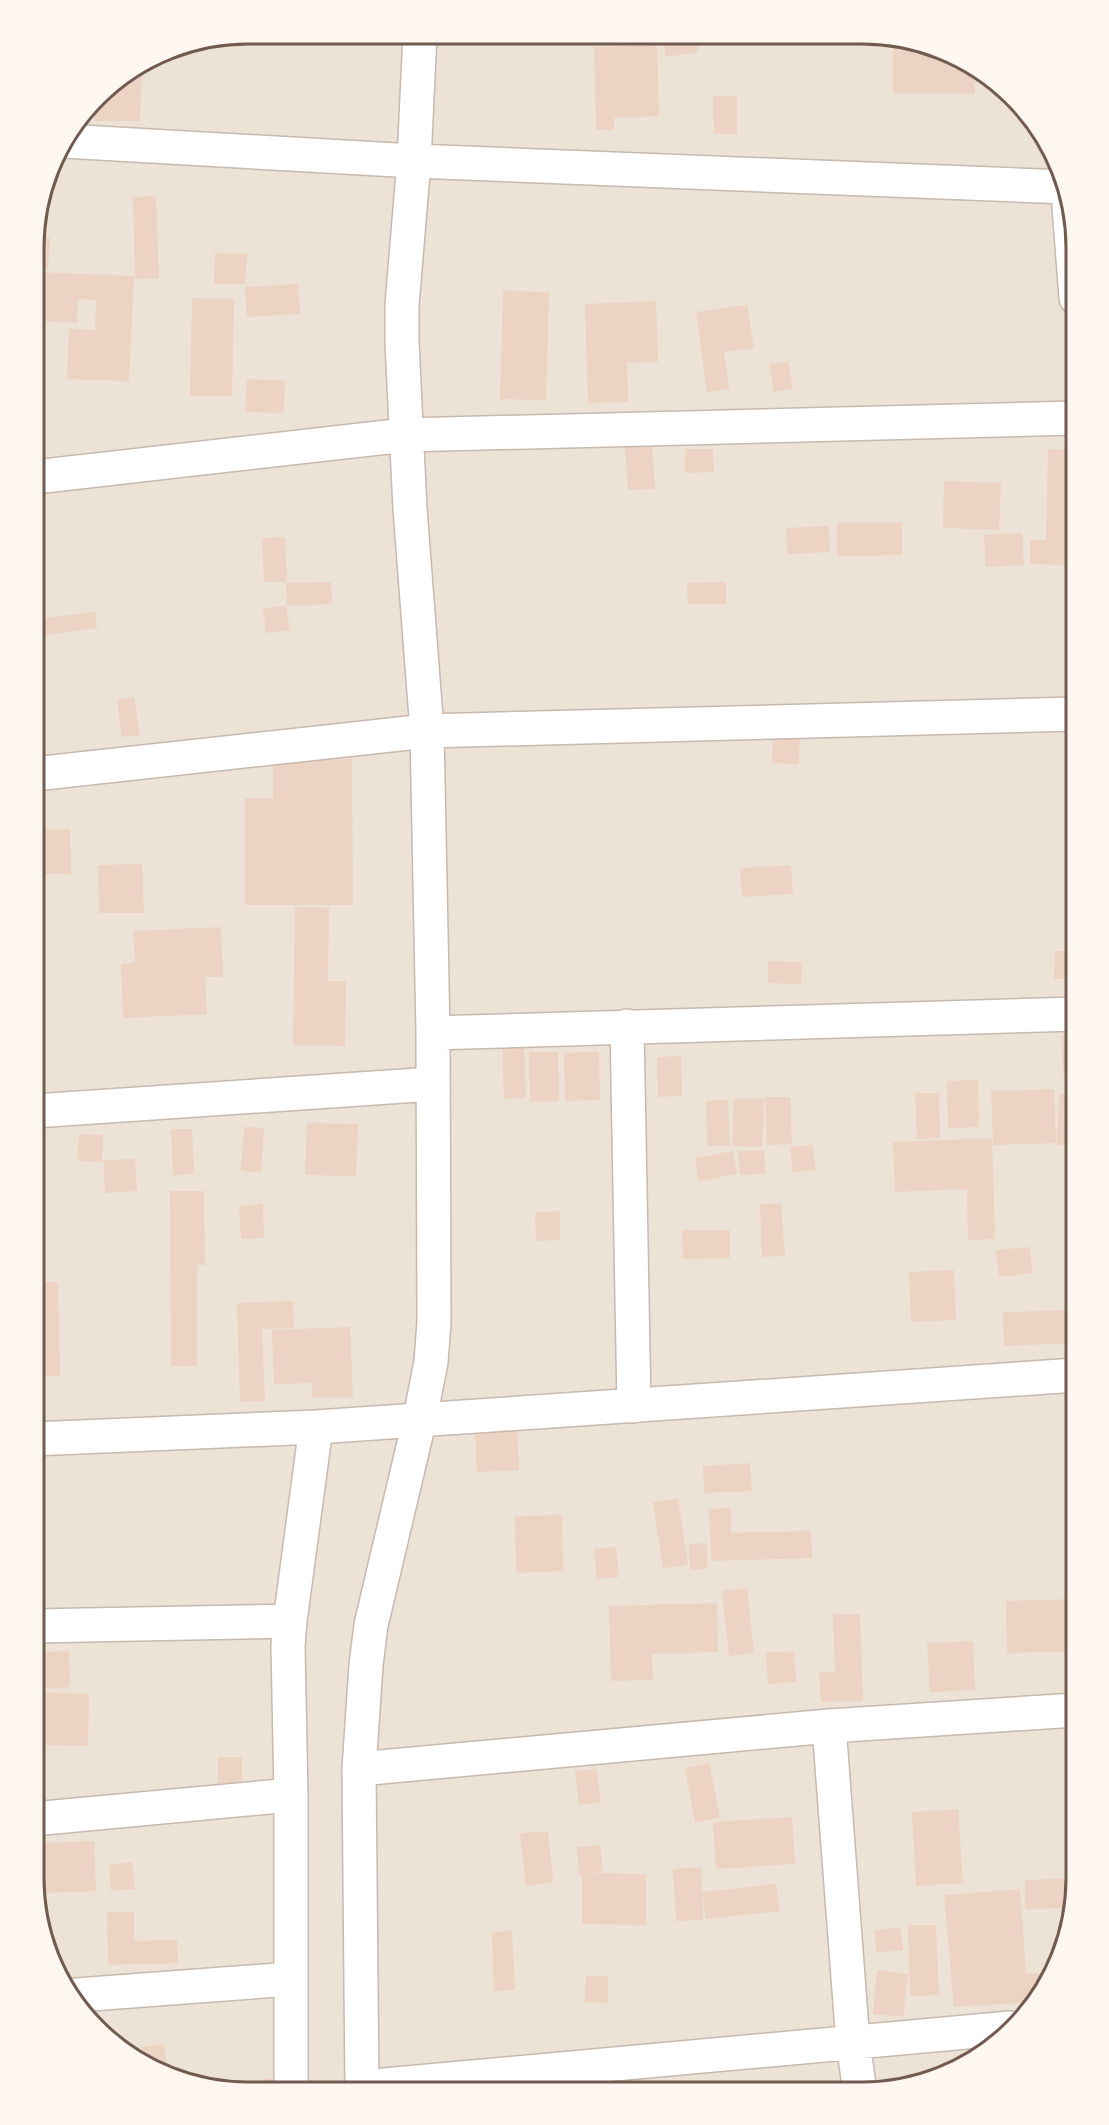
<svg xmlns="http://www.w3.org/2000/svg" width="1109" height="2125" font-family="'IBM Plex Sans',sans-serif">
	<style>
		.residential { fill: #ede2d6 }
		.building { fill: #ecd3c4 }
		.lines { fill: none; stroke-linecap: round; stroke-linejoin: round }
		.minor-casing { stroke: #c8b9ae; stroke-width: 36 }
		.minor { stroke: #fff; stroke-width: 33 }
		.rim { fill: none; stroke: #715b50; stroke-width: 3 }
	</style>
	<rect width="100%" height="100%" fill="#faf3e9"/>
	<path class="residential" d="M 248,33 L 903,37 L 1003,86 L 1065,179 L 1076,248 L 1076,1891 L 1060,1959 L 1031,2008 L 981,2056 L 930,2081 L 861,2092 L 220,2090 L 153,2070 L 106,2039 L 44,1946 L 33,1877 L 35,220 L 55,153 L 106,87 L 166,49 Z"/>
	<path class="building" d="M 662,36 L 696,36 L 698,52 L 666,57 Z
		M 657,45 L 659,116 L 614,118 L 614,130 L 596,130 L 594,47 Z
		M 893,48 L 925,48 L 975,73 L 975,94 L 893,93 Z
		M 136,68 L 142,68 L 140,121 L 95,121 L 95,100 L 106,87 Z
		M 713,96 L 737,96 L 737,134 L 714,134 Z
		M 156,196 L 159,278 L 135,279 L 133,197 Z
		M 35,237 L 50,238 L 48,269 L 35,268 Z
		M 215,253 L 247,254 L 245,284 L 214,284 Z
		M 35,272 L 134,276 L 129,381 L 67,379 L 69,329 L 95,330 L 96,300 L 78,299 L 77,323 L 35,321 Z
		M 298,284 L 300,314 L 247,317 L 245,287 Z
		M 503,291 L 549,292 L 546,400 L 500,399 Z
		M 192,298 L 234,299 L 232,396 L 190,396 Z
		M 656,301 L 658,362 L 627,363 L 628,402 L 588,403 L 585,304 Z
		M 747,305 L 754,348 L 724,352 L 729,389 L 707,392 L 696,312 Z
		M 788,361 L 793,389 L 774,392 L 769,364 Z
		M 247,379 L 285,381 L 284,413 L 245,412 Z
		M 652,445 L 655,489 L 628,490 L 625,447 Z
		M 685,449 L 713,449 L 714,472 L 685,473 Z
		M 1048,449 L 1070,450 L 1067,565 L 1030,564 L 1030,540 L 1046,540 Z
		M 944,481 L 1001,483 L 999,530 L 943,528 Z
		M 902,522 L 902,555 L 837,556 L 837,523 Z
		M 829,526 L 830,552 L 787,554 L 786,528 Z
		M 1022,533 L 1024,565 L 986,567 L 984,535 Z
		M 285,537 L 287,582 L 264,582 L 262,538 Z
		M 331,582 L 332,604 L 287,606 L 286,583 Z
		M 726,582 L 726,604 L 688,604 L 687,583 Z
		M 286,606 L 290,630 L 266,633 L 263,608 Z
		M 95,612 L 97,628 L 39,636 L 37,619 Z
		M 134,697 L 140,735 L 122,737 L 117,700 Z
		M 773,733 L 800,733 L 799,764 L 772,763 Z
		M 352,759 L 353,905 L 245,905 L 245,798 L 273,798 L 273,760 Z
		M 70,829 L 71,874 L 44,874 L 43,830 Z
		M 142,864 L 144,913 L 99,913 L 98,865 Z
		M 791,865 L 793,894 L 742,897 L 740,868 Z
		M 34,874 L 41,874 L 43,921 L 34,921 Z
		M 295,907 L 329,908 L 328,981 L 346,981 L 345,1046 L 293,1045 Z
		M 221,927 L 223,977 L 205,977 L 207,1014 L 123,1018 L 121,964 L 135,963 L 133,931 Z
		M 1055,951 L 1076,951 L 1076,979 L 1054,979 Z
		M 768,961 L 802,962 L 801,984 L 768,983 Z
		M 34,984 L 36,984 L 37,1031 L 34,1031 Z
		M 1061,1036 L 1076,1036 L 1076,1074 L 1063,1075 Z
		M 502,1044 L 524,1044 L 526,1098 L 504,1099 Z
		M 529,1052 L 558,1052 L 559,1101 L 530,1102 Z
		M 599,1052 L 600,1100 L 565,1101 L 564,1053 Z
		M 681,1056 L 682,1096 L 658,1097 L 657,1057 Z
		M 978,1080 L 979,1127 L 948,1128 L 947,1081 Z
		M 1054,1089 L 1056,1143 L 993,1145 L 991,1091 Z
		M 915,1093 L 939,1093 L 940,1138 L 917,1139 Z
		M 1059,1094 L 1076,1095 L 1076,1145 L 1057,1145 Z
		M 765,1097 L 790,1097 L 792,1144 L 767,1145 Z
		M 734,1098 L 764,1099 L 762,1147 L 732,1146 Z
		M 728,1100 L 730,1146 L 707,1146 L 706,1101 Z
		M 307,1123 L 358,1124 L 356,1176 L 305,1175 Z
		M 244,1127 L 264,1128 L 261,1172 L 241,1171 Z
		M 171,1129 L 192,1129 L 194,1174 L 173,1175 Z
		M 79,1134 L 103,1135 L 102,1162 L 77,1161 Z
		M 992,1138 L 995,1239 L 968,1240 L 967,1189 L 895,1192 L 893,1142 Z
		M 812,1145 L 816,1170 L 793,1172 L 790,1147 Z
		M 764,1150 L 766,1174 L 740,1175 L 738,1151 Z
		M 733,1151 L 737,1174 L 699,1181 L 695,1158 Z
		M 135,1159 L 137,1191 L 105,1193 L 103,1160 Z
		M 170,1191 L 204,1191 L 205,1265 L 197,1265 L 197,1366 L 171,1366 Z
		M 34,1201 L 39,1201 L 39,1275 L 34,1275 Z
		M 781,1203 L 785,1256 L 762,1257 L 760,1204 Z
		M 263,1204 L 264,1238 L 241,1239 L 239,1206 Z
		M 560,1211 L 560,1240 L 536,1241 L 535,1213 Z
		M 682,1230 L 730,1230 L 730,1258 L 683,1259 Z
		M 1030,1247 L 1032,1273 L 999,1277 L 996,1250 Z
		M 954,1270 L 956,1320 L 911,1322 L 909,1272 Z
		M 34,1282 L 58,1282 L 60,1376 L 34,1376 Z
		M 293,1301 L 294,1328 L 262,1329 L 265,1401 L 240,1402 L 237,1303 Z
		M 1075,1310 L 1076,1343 L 1004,1346 L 1003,1312 Z
		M 350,1327 L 353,1397 L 312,1398 L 312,1383 L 274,1384 L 272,1330 Z
		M 517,1429 L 519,1470 L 477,1472 L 475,1431 Z
		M 750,1463 L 752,1491 L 704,1493 L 703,1466 Z
		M 678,1498 L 688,1565 L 663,1568 L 653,1502 Z
		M 731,1508 L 731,1533 L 811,1531 L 812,1558 L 711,1561 L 709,1509 Z
		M 562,1515 L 563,1571 L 516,1573 L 515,1516 Z
		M 707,1543 L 707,1569 L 690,1570 L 689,1544 Z
		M 616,1547 L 619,1577 L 597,1579 L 594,1549 Z
		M 747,1588 L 754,1653 L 729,1656 L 722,1591 Z
		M 1076,1599 L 1076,1651 L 1007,1653 L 1006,1601 Z
		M 717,1603 L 718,1652 L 652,1654 L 653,1680 L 611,1681 L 609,1606 Z
		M 833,1614 L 860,1614 L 863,1701 L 821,1702 L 819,1672 L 835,1672 Z
		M 973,1641 L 975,1690 L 930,1692 L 927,1643 Z
		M 69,1651 L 70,1687 L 42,1689 L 41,1652 Z
		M 794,1651 L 796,1682 L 768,1684 L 766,1653 Z
		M 33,1692 L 89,1694 L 88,1746 L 33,1745 Z
		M 218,1757 L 242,1757 L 242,1783 L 218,1783 Z
		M 709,1763 L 720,1818 L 695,1823 L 685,1768 Z
		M 596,1769 L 601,1802 L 579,1805 L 575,1771 Z
		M 958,1809 L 963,1883 L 916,1886 L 912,1812 Z
		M 792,1817 L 795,1864 L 716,1869 L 713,1822 Z
		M 548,1831 L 553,1882 L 526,1886 L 520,1833 Z
		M 94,1841 L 96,1891 L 46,1893 L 44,1843 Z
		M 600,1845 L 603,1872 L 588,1873 L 646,1874 L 646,1925 L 582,1924 L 582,1874 L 579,1874 L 577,1847 Z
		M 132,1862 L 135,1889 L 111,1891 L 109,1865 Z
		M 701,1867 L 703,1920 L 676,1921 L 673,1869 Z
		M 33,1870 L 41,1871 L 40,1911 L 39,1911 Z
		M 1076,1878 L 1076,1891 L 1072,1908 L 1025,1909 L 1025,1880 Z
		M 776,1884 L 780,1911 L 706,1919 L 702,1892 Z
		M 1020,1889 L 1026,1974 L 1052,1972 L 1035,2002 L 954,2007 L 944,1895 Z
		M 107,1912 L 134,1912 L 134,1941 L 177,1940 L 178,1963 L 108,1965 Z
		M 908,1925 L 936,1925 L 939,1995 L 910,1996 Z
		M 900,1927 L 903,1950 L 877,1953 L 874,1930 Z
		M 512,1931 L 515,1990 L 494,1991 L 492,1932 Z
		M 877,1970 L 908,1974 L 903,2017 L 873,2014 Z
		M 586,1976 L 608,1976 L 608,2003 L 585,2002 Z
		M 164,2044 L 168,2075 L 153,2070 L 144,2064 L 142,2047 Z
		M 286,2078 L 287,2090 L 263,2090 L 262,2079 Z"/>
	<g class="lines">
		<g class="minor-casing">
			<path id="minor" d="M 64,141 L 414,161 L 1066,187
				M 1069,206 L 1076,298
				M 35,477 L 405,435 L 1076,418
				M 34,774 L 427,731 L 1076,714
				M 627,1026 L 634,1406
				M 433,1033 L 1076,1014
				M 34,1111 L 433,1084
				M 33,1439 L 316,1427 L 1076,1375
				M 33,1626 L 290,1621
				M 829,1726 L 853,2043 L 860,2092
				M 359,1769 L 829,1726 L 1076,1710
				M 33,1819 L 291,1795
				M 77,1995 L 291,1979
				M 362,2087 L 1010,2028
				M 291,2090 L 291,1795 L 288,1646 L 290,1621 L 316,1427
				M 362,2091 L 359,1769 L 366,1665 L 371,1625 L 420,1418 L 431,1362 L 434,1322 L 433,1033 L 427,731 L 410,509 L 402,343 L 402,305 L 414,161 L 420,34"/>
		</g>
		<use href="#minor" class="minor"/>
	</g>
	<path d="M0 0H1109V2125H0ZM248 44H862A204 204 0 0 1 1066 248V1878A204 204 0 0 1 862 2082H248A204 204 0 0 1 44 1878V248A204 204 0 0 1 248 44Z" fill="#fdf7ef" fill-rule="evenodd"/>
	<path class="rim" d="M248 44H862A204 204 0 0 1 1066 248V1878A204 204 0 0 1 862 2082H248A204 204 0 0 1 44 1878V248A204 204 0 0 1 248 44Z"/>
</svg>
